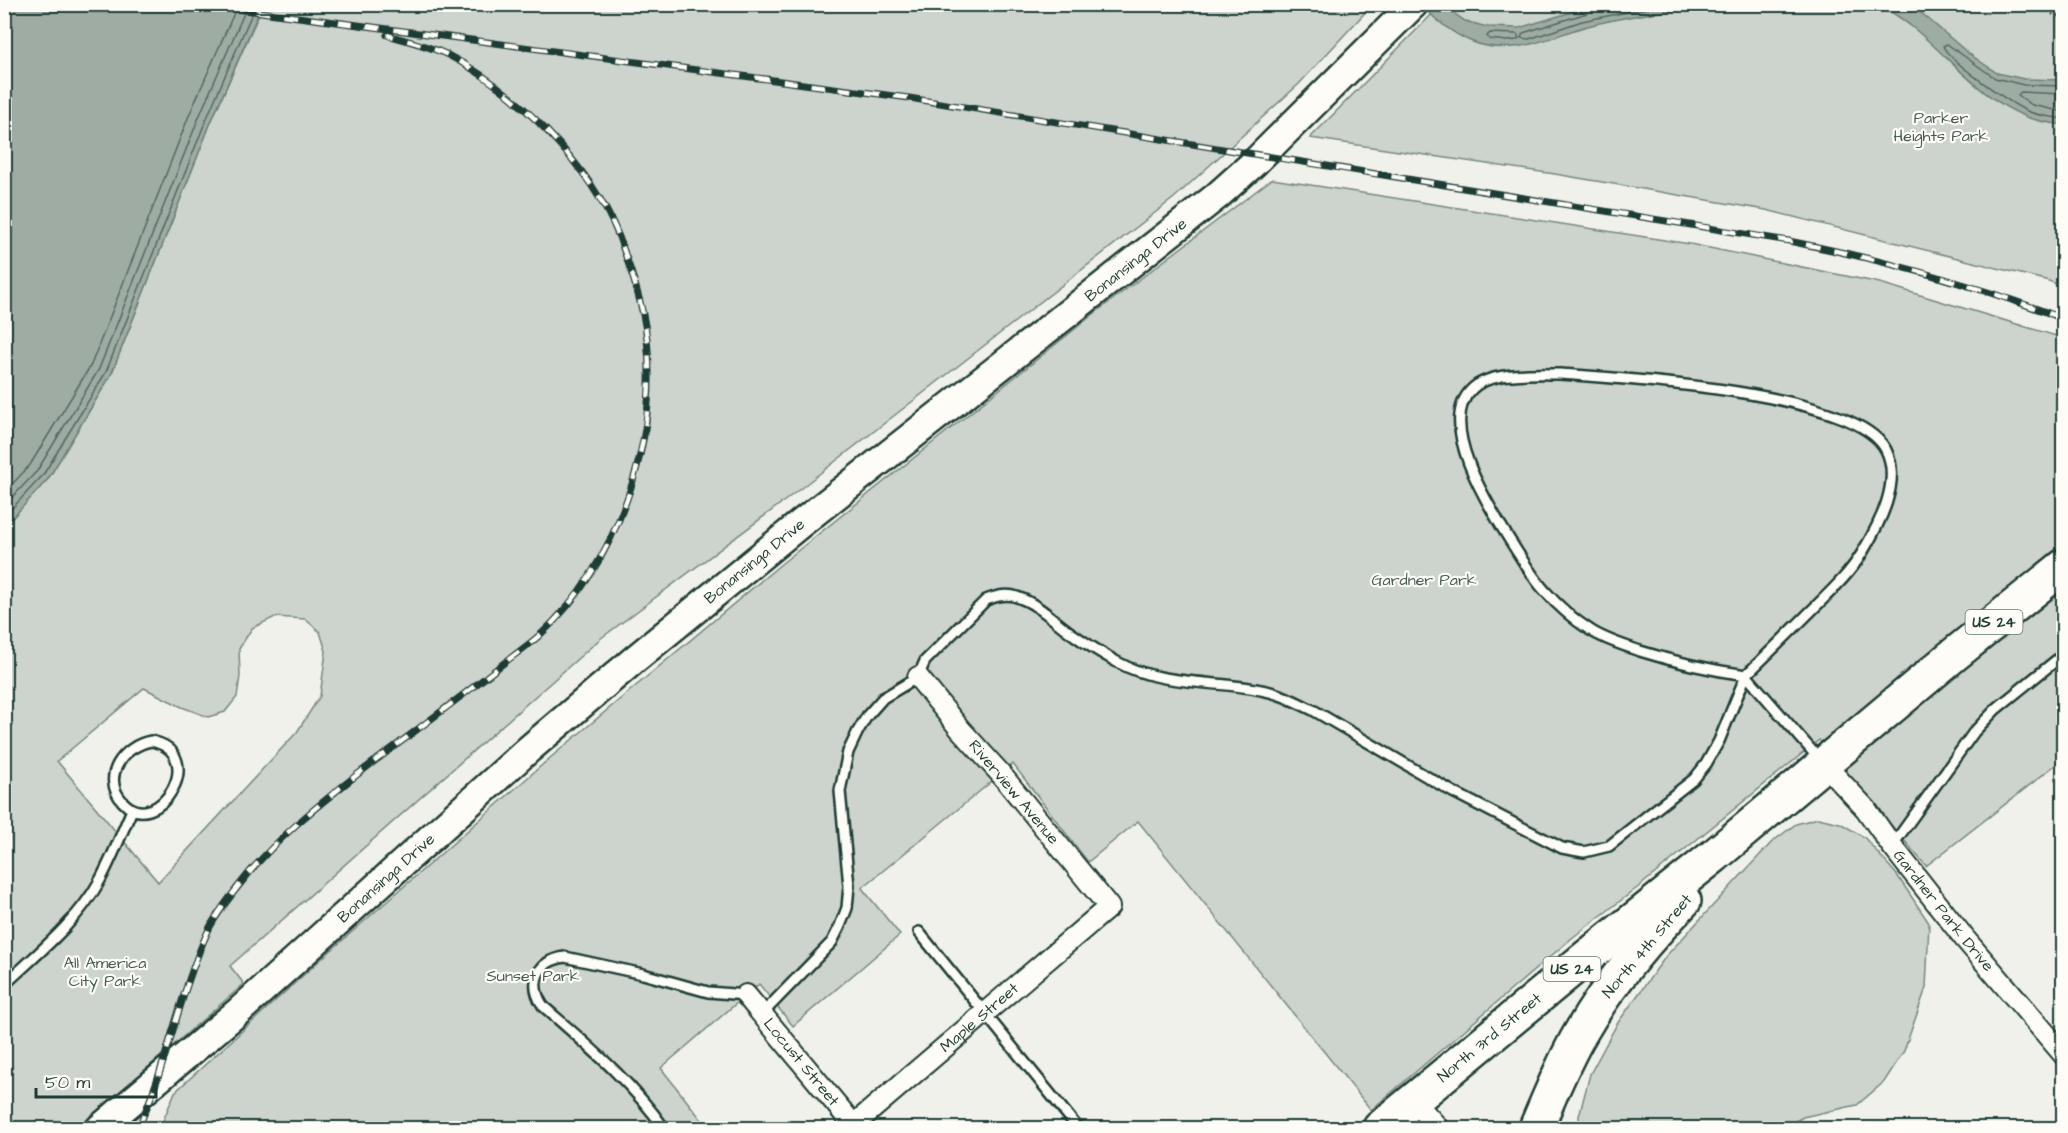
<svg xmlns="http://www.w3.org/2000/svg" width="2068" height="1133" font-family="'Architects Daughter',sans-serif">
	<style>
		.green { fill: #cdd3cd; stroke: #768880; stroke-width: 1.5; fill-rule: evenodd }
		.water { fill: #9faca4; stroke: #6c8077; stroke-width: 1.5 }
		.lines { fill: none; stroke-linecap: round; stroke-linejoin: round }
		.shore { stroke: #526961; stroke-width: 1.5 }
		.lane-casing { stroke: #1f3d34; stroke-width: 14 }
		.street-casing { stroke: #1f3d34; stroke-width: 24 }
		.secondary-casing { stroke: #1f3d34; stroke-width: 32 }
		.highway-casing { stroke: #1f3d34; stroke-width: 38 }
		.path { stroke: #1f3d34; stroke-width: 3; stroke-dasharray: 1.5 4.5; stroke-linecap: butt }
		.lane { stroke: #fdfcf7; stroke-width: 9 }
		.street { stroke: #fdfcf7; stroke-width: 20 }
		.secondary { stroke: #fdfcf7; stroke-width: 27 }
		.highway { stroke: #fdfcf7; stroke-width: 33 }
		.rail-casing { stroke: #1f3d34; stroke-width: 7 }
		.rail { stroke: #fdfcf7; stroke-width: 4.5; stroke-dasharray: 14; stroke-linecap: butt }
		.labels { text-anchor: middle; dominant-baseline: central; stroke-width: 4.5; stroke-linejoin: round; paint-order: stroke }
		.shield { fill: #fdfcf7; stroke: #62766e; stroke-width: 1.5 }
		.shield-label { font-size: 15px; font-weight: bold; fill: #1f3d34 }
		.park-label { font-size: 16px; fill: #425b53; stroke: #fdfcf7 }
		.street-label { font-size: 16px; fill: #1f3d34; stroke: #fdfcf7 }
	</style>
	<rect width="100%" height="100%" fill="#f0f1eb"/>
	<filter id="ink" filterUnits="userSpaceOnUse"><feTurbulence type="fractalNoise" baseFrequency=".0167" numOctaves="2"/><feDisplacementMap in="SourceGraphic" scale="12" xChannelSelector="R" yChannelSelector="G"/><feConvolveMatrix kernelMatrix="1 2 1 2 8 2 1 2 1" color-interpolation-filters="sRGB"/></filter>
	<g filter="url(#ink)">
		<path class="green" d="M 263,5 L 1372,5 L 1299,84 L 1174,198 L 787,499 L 600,639 L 230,966 L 244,984 L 78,1128 L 5,1128 L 4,526 L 48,479 L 111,375 L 211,122 ZM 275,617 L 305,619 L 320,632 L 326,651 L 320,696 L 297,732 L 158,882 L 57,761 L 144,688 L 182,707 L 208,717 L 225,712 L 237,697 L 240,676 L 239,649 L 252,628 Z
			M 1441,5 L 2063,5 L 2063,287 L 2049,281 L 1766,210 L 1555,174 L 1310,138 Z
			M 1272,179 L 1690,244 L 1880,283 L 2063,338 L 2063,759 L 1926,866 L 1819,740 L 1641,885 L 1572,938 L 1371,1110 L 1138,821 L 1088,862 L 1013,764 L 862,888 L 900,935 L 793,1026 L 759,984 L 661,1068 L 708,1128 L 160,1128 L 175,1092 L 319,961 L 550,758 L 781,564 L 1095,313 Z
			M 1818,818 L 1840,823 L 1864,837 L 1897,875 L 1929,923 L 1926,988 L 1904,1051 L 1884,1082 L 1857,1105 L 1803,1117 L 1783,1128 L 1580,1128 L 1579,1116 L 1590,1074 L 1617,1024 L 1666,956 L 1772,842 L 1796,824 Z"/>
		<path class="water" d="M 5,4 L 262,5 L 211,122 L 111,375 L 48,479 L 5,526 Z
			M 1421,5 L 1442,5 L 1465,21 L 1487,27 L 1519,28 L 1595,5 L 1719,5 C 1674,10 1628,15 1584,27 C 1566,32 1549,40 1531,44 C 1483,56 1453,37 1421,5 Z
			M 1879,5 L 1912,5 L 1968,53 L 1997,73 L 2024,79 L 2063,80 L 2063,125 C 2052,123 2038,122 2027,117 C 1968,94 1934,33 1879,5 Z"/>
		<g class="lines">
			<path class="shore" d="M 1591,4 L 1590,9 L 1587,13 L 1523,33 L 1521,38 L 1529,39 L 1582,21 L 1668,4
				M 1490,33 L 1517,34 L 1519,38 L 1517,40 L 1507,41 L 1489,39 L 1487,36 Z
				M 2064,86 L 2024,85 L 1995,78 L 1947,44 L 1943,46 C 1949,61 2010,103 2027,111 C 2038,116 2052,117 2064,119
				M 2064,94 L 2021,92 L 2018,95 L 2032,105 L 2064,112
				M 4,493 L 30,465 L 91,365 L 190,113 L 238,4
				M 4,506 L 37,471 L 99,369 L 199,117 L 248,4
				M 4,517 L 43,475 L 106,372 L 206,120 L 256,4"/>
			<g class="lane-casing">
				<path id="lane" d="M 1560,374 C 1624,379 1856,391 1886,450 C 1902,482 1879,525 1862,553 C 1849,575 1829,593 1811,611 C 1790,632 1768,654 1746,675 C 1710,670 1675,662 1640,651 C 1623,645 1605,640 1590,630 C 1573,619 1558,606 1545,591 C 1532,577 1522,559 1511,542 C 1491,510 1435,424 1472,389 C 1490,371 1535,374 1560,374 Z
					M 151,741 C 211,753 157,839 123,802 C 100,777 123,746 151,741 Z
					M 1892,846 L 1974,732 L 1996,709 L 2064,654
					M 919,932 L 1078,1128
					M 4,985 C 37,954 77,922 99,882 C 112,859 121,834 132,810
					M 762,1014 L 832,942 L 840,926 L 847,908 L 849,886 L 840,791 L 848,752 L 858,731 L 867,716 L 883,698 L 918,677 L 925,661 L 986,600 C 996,596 1007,593 1017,597 C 1039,604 1056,623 1074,635 C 1088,645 1103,654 1117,662 C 1160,686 1215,680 1261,690 C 1280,693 1296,702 1313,710 L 1453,792 L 1562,848 L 1584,852 L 1609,846 L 1694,779 L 1706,764 L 1719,741 L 1746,675 L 1820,760
					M 664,1128 C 631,1081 586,1044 543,1006 C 528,983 537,961 565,957 L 643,974 L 708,992 L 746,995"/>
			</g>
			<g class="street-casing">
				<g id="street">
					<path id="s1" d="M 1825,765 L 1866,809 L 1892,846 L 1965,939 L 2064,1055"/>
					<path id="s2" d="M 746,995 L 856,1128"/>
					<path d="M 1414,1101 L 1438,1128"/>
					<path id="s3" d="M 850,1128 L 1109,907 L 1000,773 L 960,729 L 918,677"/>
				</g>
			</g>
			<g class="secondary-casing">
				<g id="secondary">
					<path id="s4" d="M 100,1128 L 239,1011 L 529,749 L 635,659 L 800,524 L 1217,196 L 1255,162 L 1414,4"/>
				</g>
			</g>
			<g class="highway-casing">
				<g id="highway">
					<path id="s5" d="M 1380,1128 L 1583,960 L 1714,856 L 1950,658 L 2064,566"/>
					<path d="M 1536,1128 C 1550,1096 1563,1062 1581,1032 C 1609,983 1646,941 1684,901"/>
				</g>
			</g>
			<path class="path" d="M 2037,4 L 2054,15 L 2064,17"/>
			<use href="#lane" class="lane"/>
			<use href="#street" class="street"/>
			<use href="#secondary" class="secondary"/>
			<use href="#highway" class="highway"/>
			<g class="rail-casing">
				<path id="rail" d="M 200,4 L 909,98 L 1789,241 C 1883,260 1974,284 2064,319
					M 138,1128 C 168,1064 179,993 209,929 C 216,915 227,901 237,888 C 274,839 323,801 371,764 C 413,733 454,702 495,670 C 510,658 526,647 540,635 C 617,564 659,443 647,339 C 643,304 631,270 619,237 C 591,166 516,90 448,55 C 429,46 408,41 387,35"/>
			</g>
			<use href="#rail" class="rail"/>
		</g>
	</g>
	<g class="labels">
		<g class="shield">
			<rect x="1965.5" y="610" width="57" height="24" rx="4.5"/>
			<rect x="1543.5" y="957" width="57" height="24" rx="4.5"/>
		</g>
		<g class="shield-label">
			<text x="1994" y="622">US 24</text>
			<text x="1572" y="969">US 24</text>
		</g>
		<g class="park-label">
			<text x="1941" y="118">Parker<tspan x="1941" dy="18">Heights Park</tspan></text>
			<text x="1424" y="580">Gardner Park</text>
			<text x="105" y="963">All America<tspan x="105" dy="18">City Park</tspan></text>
			<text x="533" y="976">Sunset Park</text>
		</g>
		<g class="street-label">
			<text stroke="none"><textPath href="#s4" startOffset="1352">Bonansinga Drive</textPath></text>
			<text stroke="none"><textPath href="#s4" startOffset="866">Bonansinga Drive</textPath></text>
			<text transform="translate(1014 792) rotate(50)">Riverview Avenue</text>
			<text stroke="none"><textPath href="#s4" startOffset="380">Bonansinga Drive</textPath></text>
			<text stroke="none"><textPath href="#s1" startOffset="188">Gardner Park Drive</textPath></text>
			<text transform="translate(1647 946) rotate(-50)">North 4th Street</text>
			<text stroke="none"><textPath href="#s3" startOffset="170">Maple Street</textPath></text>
			<text stroke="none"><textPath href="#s5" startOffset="142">North 3rd Street</textPath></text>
			<text stroke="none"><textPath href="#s2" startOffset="87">Locust Street</textPath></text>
		</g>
	</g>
	<rect width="2068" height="1133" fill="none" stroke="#fdfcf7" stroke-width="24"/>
	<rect x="12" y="12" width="2044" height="1109" fill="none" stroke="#1f3d34" stroke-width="2" filter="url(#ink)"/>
	<path d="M36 1088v9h120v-9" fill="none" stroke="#1f3d34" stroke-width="3"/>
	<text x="45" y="1088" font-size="18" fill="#1f3d34" stroke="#fdfcf7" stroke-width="4.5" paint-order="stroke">50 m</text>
</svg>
